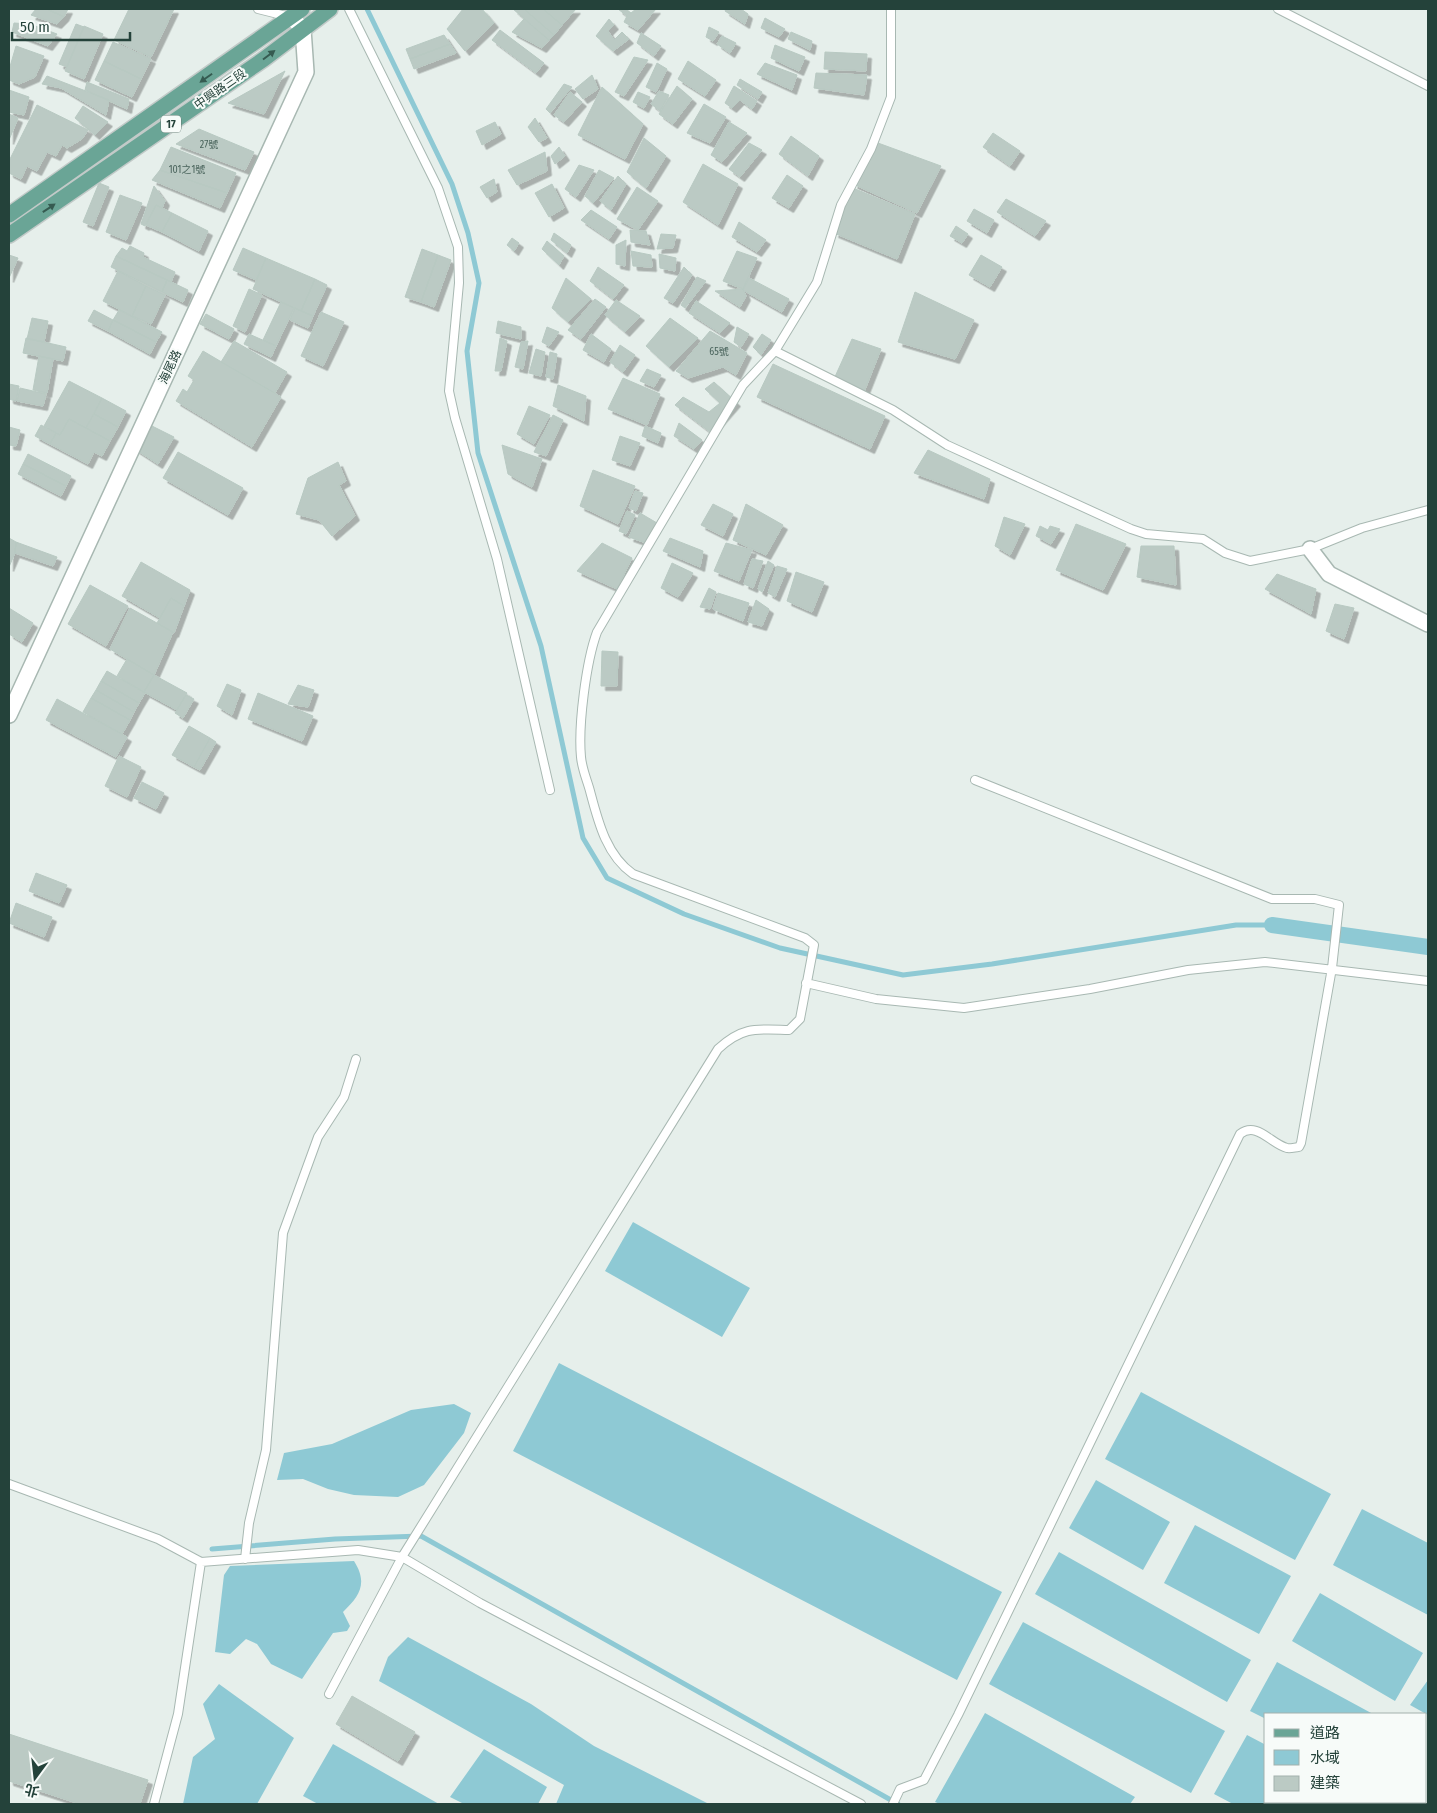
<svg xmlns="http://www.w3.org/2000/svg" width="1437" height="1813" font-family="'Fira Sans Condensed','Noto Sans TC',sans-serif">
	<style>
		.water { fill: #8ec9d4 }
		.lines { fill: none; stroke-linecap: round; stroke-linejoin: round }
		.stream { stroke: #8ec9d4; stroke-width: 5 }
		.canal { stroke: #8ec9d4; stroke-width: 16 }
		.building { fill: #bbcac4; stroke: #b8c9c2; filter: url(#shadow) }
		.lane-casing { stroke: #a8b8b2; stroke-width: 10 }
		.street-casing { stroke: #a8b8b2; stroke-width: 18 }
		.primary-casing { stroke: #c2cac8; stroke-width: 18 }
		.lane { stroke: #fff; stroke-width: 8 }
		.street { stroke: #fff; stroke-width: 15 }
		.primary { stroke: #6aa596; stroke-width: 15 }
		.oneway { fill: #365b51 }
		.labels { text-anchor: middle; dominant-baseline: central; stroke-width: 4; stroke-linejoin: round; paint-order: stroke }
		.number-label { font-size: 10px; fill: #4a645c }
		.shield { fill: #f7fbf9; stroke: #637a73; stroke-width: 1 }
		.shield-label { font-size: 11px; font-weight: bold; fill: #24423a }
		.street-label { font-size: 12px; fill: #24423a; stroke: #f7fbf9 }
	</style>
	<defs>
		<filter id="shadow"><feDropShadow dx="4.5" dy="4.5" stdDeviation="0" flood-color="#0004"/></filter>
	</defs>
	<rect width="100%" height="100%" fill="#e6efeb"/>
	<path class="water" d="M 633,1222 L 750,1288 L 722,1337 L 605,1271 Z
		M 559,1363 L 1002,1592 L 957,1680 L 513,1451 Z
		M 1141,1392 L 1331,1494 L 1295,1560 L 1105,1459 Z
		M 454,1404 L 471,1413 L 464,1433 L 424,1485 L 398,1497 L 354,1495 L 328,1489 L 303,1479 L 277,1480 L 284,1453 L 332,1444 L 411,1410 Z
		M 1096,1480 L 1170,1522 L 1143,1570 L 1069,1528 Z
		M 1362,1509 L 1428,1543 L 1428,1615 L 1333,1565 Z
		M 1195,1525 L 1291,1576 L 1259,1634 L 1164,1583 Z
		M 1059,1552 L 1251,1660 L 1227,1702 L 1035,1594 Z
		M 354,1561 C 368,1583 360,1596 343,1612 L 350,1626 L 347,1631 L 333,1633 L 302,1679 L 271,1664 L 257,1644 L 246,1639 L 230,1654 L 215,1652 L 224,1575 L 230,1566 Z
		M 1320,1593 L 1423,1653 L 1395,1701 L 1292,1641 Z
		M 1023,1622 L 1225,1731 L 1191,1793 L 989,1684 Z
		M 408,1637 L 531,1704 L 594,1746 L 709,1804 L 556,1804 L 564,1785 L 379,1681 L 388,1657 Z
		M 1277,1662 L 1373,1714 L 1266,1714 L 1266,1719 L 1250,1711 Z
		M 1428,1680 L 1428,1715 L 1410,1705 Z
		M 219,1684 L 294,1738 L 257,1804 L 183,1804 L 193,1757 L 215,1739 L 203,1704 Z
		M 985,1713 L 1135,1797 L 1130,1804 L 940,1804 L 935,1802 Z
		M 1247,1735 L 1266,1745 L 1266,1802 L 1368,1802 L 1373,1804 L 1233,1804 L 1214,1794 Z
		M 333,1744 L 439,1804 L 318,1804 L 303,1796 Z
		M 484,1749 L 547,1787 L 538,1804 L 464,1804 L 450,1797 Z"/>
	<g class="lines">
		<path class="stream" d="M 367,9 L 452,184 L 468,233 L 479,283 L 467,351 L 478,453 L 541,646 L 583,838 L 607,878 L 684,914 L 780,948 L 903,975 L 992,964 L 1236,925 L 1272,925
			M 212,1549 L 335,1539 L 421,1536 L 898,1804"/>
		<path class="canal" d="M 1272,925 L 1428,947"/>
	</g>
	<path class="building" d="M 36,9 L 47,9 L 64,17 L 57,24 L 31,15 Z
		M 47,9 L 68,9 L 64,17 Z
		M 129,9 L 174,9 L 151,57 L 114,40 Z
		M 463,9 L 482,9 L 494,23 L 465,51 L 447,29 Z
		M 513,9 L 524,9 L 554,35 L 549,40 Z
		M 524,9 L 543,9 L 562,25 L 554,35 Z
		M 543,9 L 576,9 L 562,25 Z
		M 618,9 L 626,9 L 631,13 L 636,9 L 656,9 L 638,30 L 624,22 L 627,16 Z
		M 726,9 L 741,9 L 748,14 L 745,24 L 725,11 Z
		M 765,18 L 785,29 L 779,37 L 761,28 Z
		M 524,19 L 549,40 L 542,48 L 512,32 Z
		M 609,19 L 614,25 L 608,31 L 614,40 L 622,32 L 629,39 L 613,51 L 596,36 Z
		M 14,23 L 30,24 L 57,34 L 48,46 L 12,32 Z
		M 76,24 L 84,27 L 67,67 L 59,64 Z
		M 84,26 L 103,34 L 84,79 L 65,71 Z
		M 709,27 L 719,32 L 713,41 L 706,37 Z
		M 500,30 L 544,63 L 536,73 L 492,40 Z
		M 791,32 L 812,41 L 810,50 L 788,39 Z
		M 641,33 L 661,46 L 654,56 L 637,43 Z
		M 444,35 L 450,44 L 410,59 L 406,49 Z
		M 722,36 L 736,43 L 730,53 L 717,44 Z
		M 113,42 L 151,59 L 141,79 L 104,61 Z
		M 450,44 L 456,53 L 414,69 L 410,59 Z
		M 775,45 L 805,57 L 799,71 L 771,58 Z
		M 16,46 L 44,56 L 35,77 L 19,84 L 9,80 L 9,70 Z
		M 825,52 L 867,54 L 866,71 L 824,69 Z
		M 634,57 L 648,60 L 624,96 L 615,92 Z
		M 104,61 L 141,79 L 132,97 L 95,80 Z
		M 688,61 L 716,80 L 705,96 L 678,79 Z
		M 657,63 L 667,69 L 656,92 L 646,87 Z
		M 765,63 L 797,75 L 792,90 L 757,74 Z
		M 285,71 L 264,114 L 228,103 Z
		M 816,73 L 867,75 L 864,95 L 814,88 Z
		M 592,75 L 598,89 L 583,99 L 575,89 Z
		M 47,76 L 109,100 L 106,115 L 61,88 L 42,84 Z
		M 740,79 L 762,92 L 758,99 L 737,85 Z
		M 87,82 L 129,99 L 127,109 L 85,90 Z
		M 564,84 L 572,87 L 550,113 L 546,109 Z
		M 677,86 L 692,99 L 673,124 L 659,114 Z
		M 734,86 L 757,101 L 752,109 L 740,100 L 732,108 L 725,103 Z
		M 602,87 L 643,124 L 625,159 L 578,135 Z
		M 9,90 L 29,97 L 24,115 L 9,112 Z
		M 659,91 L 669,95 L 660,111 L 651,104 Z
		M 570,92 L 582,102 L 564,122 L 554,115 Z
		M 638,92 L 650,97 L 644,108 L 633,102 Z
		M 704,104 L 726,117 L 710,143 L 687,133 Z
		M 37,105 L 88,130 L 82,139 L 67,148 L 62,145 L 56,156 L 47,152 L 37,171 L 27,166 L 21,179 L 9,173 L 9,161 Z
		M 83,106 L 108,122 L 95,135 L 75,118 Z
		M 9,114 L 18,118 L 9,140 Z
		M 535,118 L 547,138 L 539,142 L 528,127 Z
		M 495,122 L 501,134 L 482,145 L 476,131 Z
		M 729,122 L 747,133 L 722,162 L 711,155 Z
		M 199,129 L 254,152 L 245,170 L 176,144 Z
		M 993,133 L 1020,151 L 1010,166 L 983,147 Z
		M 791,136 L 819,156 L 808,176 L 779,154 Z
		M 644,138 L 666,156 L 646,188 L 627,172 Z
		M 749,143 L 762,150 L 740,177 L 729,169 Z
		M 878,143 L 941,166 L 917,213 L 853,184 Z
		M 171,147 L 236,173 L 227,193 L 160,170 Z
		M 559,147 L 565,156 L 555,164 L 551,156 Z
		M 545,152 L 547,171 L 517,185 L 508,170 Z
		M 703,164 L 738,184 L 718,225 L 683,202 Z
		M 579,165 L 594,170 L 576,197 L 565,189 Z
		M 160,170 L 227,193 L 220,208 L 152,180 Z
		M 599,170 L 614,178 L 593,203 L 585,196 Z
		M 787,175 L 803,186 L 789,208 L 772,198 Z
		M 618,176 L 626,184 L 611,210 L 600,201 Z
		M 494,179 L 497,192 L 487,198 L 480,187 Z
		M 99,183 L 109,187 L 93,226 L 83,222 Z
		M 552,184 L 564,208 L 549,217 L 535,193 Z
		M 154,186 L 165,201 L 162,208 L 156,205 L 145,226 L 141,224 Z
		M 637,187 L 658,201 L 638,230 L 617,219 Z
		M 853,188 L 915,214 L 897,259 L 834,233 Z
		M 120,195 L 142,203 L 126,240 L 106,232 Z
		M 1006,199 L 1046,221 L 1035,236 L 997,212 Z
		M 156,205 L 172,213 L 162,232 L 146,225 Z
		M 974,209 L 994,220 L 987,233 L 967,221 Z
		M 591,210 L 617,227 L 609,239 L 581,220 Z
		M 172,213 L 208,231 L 199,251 L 162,232 Z
		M 739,222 L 766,240 L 757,252 L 732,237 Z
		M 956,226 L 968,234 L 962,243 L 950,236 Z
		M 630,230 L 646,231 L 650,245 L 631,242 Z
		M 554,233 L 571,245 L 567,253 L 551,240 Z
		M 661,234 L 676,235 L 673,248 L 657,249 Z
		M 512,238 L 519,243 L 514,251 L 507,245 Z
		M 626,240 L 625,266 L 616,264 L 616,245 Z
		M 547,241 L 564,256 L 559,265 L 542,249 Z
		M 130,246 L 144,253 L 143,257 L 175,272 L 171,282 L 116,256 L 122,248 L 127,251 Z
		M 243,248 L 266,258 L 256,280 L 233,270 Z
		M 422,249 L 438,255 L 421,302 L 405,297 Z
		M 631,251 L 651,255 L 652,267 L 633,266 Z
		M 737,251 L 757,258 L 743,289 L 723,281 Z
		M 659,254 L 676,258 L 675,271 L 660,268 Z
		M 9,255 L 18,258 L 9,278 Z
		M 438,255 L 451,260 L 434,307 L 421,302 Z
		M 981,255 L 1002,267 L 990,287 L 969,275 Z
		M 116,256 L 167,280 L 162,292 L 111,267 Z
		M 266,258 L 315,279 L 301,311 L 253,289 Z
		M 598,267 L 624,285 L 613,299 L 590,281 Z
		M 684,267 L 692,275 L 673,303 L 664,298 Z
		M 118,271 L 146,286 L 132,316 L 103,301 Z
		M 697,277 L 706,281 L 685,308 L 681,305 Z
		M 566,278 L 591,299 L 568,322 L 552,308 Z
		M 749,278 L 789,299 L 782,312 L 743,290 Z
		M 315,279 L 327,285 L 313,316 L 301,311 Z
		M 167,280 L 188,290 L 183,302 L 162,292 Z
		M 146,286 L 165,295 L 151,324 L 132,316 Z
		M 249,289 L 262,295 L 245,332 L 233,326 Z
		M 743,289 L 746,296 L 740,307 L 715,291 Z
		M 915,292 L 974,320 L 955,359 L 898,342 Z
		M 595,299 L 606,307 L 581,339 L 568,330 Z
		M 616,300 L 640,316 L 625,332 L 605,315 Z
		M 696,301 L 730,323 L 720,333 L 689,313 Z
		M 281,302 L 294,308 L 276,346 L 263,340 Z
		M 295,308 L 313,316 L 308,328 L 290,320 Z
		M 94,310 L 113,320 L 108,331 L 88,321 Z
		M 119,310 L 162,332 L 156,342 L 113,320 Z
		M 321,312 L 344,322 L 323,366 L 301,356 Z
		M 206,314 L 234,329 L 229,339 L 200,324 Z
		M 32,318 L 48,321 L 44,342 L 27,339 Z
		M 670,318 L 698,338 L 669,367 L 646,346 Z
		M 113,320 L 156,342 L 150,354 L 108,331 Z
		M 498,321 L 521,327 L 521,339 L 496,333 Z
		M 547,327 L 559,332 L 549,346 L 542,342 Z
		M 737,327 L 749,334 L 741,347 L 734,342 Z
		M 710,331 L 747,353 L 736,375 L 723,367 L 688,378 L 676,371 Z
		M 249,334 L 276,346 L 271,357 L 244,344 Z
		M 591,334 L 611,349 L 604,362 L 583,350 Z
		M 762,334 L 771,340 L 761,355 L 753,347 Z
		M 26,338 L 66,347 L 63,361 L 23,353 Z
		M 500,338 L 507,341 L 501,371 L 495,371 Z
		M 852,339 L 881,349 L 864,392 L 834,379 Z
		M 234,341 L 287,372 L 275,393 L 221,362 Z
		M 528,341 L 523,369 L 515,367 L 521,342 Z
		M 620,345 L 635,355 L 623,372 L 610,362 Z
		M 536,349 L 545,352 L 541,376 L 529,373 Z
		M 203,351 L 281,397 L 252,447 L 176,401 L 183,389 L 187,392 L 194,380 L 188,376 Z
		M 550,352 L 557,354 L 553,379 L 546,377 Z
		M 39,356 L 53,359 L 47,393 L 33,390 Z
		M 773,364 L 885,416 L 870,449 L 757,397 Z
		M 647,369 L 661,375 L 654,387 L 640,381 Z
		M 623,378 L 660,394 L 647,425 L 608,409 Z
		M 69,381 L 102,398 L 86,428 L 69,419 L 60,435 L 44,426 Z
		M 714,382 L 736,402 L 710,432 L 675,405 L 683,397 L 709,412 L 720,403 L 705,389 Z
		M 9,384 L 19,386 L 16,401 L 9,399 Z
		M 558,385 L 586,396 L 584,421 L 553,406 Z
		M 20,388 L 46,394 L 43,406 L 17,401 Z
		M 102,398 L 126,411 L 118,427 L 94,414 Z
		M 529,406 L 550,415 L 534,444 L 517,434 Z
		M 94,414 L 118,427 L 110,441 L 86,428 Z
		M 553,415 L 563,420 L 546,456 L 534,452 Z
		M 69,419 L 110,441 L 102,456 L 94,452 L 88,464 L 50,444 L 56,433 L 60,435 Z
		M 679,423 L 702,440 L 694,449 L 674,436 Z
		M 41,425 L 56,433 L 50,444 L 35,436 Z
		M 150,425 L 174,437 L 158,464 L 135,449 Z
		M 645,426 L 661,433 L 658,443 L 642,436 Z
		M 9,427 L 20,430 L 16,446 L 9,445 Z
		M 620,436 L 640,443 L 630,466 L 612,460 Z
		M 502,445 L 542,459 L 532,487 L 508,474 Z
		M 928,450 L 990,479 L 984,499 L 914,473 Z
		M 178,452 L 243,488 L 228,515 L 163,478 Z
		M 28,454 L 71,476 L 66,486 L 23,464 Z
		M 338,462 L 346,481 L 339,485 L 355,516 L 332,536 L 319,520 L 296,514 L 308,478 Z
		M 23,464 L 66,486 L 61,496 L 18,474 Z
		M 593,470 L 635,486 L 618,524 L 580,506 Z
		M 635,491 L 643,493 L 636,511 L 629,508 Z
		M 713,504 L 733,514 L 723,536 L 701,525 Z
		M 746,504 L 783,525 L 766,555 L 733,540 Z
		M 627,511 L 635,515 L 626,534 L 619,531 Z
		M 640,513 L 657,523 L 646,543 L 629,537 Z
		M 1004,517 L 1025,524 L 1010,555 L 995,546 Z
		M 1076,524 L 1126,544 L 1103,590 L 1056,570 Z
		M 1040,526 L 1048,530 L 1050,526 L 1060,529 L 1051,544 L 1036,536 Z
		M 9,538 L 16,542 L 15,553 L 9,567 Z
		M 670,538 L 703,551 L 700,567 L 663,551 Z
		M 16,542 L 57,557 L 53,566 L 15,553 Z
		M 602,543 L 632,558 L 617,589 L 577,571 Z
		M 726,543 L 752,550 L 739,581 L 714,571 Z
		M 1141,546 L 1174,546 L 1176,585 L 1137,577 Z
		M 752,559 L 763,561 L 753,588 L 744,584 Z
		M 768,561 L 774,565 L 762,592 L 758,589 Z
		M 141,562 L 190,590 L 184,606 L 171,598 L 160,618 L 122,596 Z
		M 672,563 L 693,573 L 678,597 L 661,588 Z
		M 777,566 L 787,569 L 775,597 L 768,593 Z
		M 796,572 L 824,582 L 812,612 L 787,601 Z
		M 1277,574 L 1316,589 L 1311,614 L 1265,589 Z
		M 90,585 L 128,606 L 106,646 L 68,624 Z
		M 709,588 L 716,592 L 710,609 L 700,607 Z
		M 718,593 L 749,603 L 743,621 L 713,609 Z
		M 171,598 L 184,606 L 174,633 L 157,623 Z
		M 756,600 L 769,609 L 762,626 L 748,622 Z
		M 1335,604 L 1354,608 L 1344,639 L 1326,631 Z
		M 9,608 L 33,623 L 22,642 L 9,634 Z
		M 130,608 L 173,632 L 154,675 L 110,649 Z
		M 602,651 L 618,652 L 617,686 L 601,686 Z
		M 127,659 L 154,675 L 144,692 L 117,676 Z
		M 107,671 L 145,693 L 139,703 L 101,681 Z
		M 154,675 L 187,693 L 177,710 L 144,692 Z
		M 101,681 L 139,703 L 134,712 L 96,690 Z
		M 227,684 L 241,690 L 232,715 L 217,706 Z
		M 298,685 L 314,690 L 308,707 L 288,704 Z
		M 96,690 L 134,712 L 130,720 L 91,698 Z
		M 258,693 L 313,716 L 302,741 L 248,719 Z
		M 186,695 L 194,699 L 183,718 L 175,713 Z
		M 91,698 L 130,720 L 122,734 L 83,712 Z
		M 57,699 L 127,737 L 116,757 L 46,720 Z
		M 189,726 L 210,738 L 194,767 L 172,755 Z
		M 210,738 L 216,742 L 200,770 L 194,767 Z
		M 119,756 L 141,767 L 127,797 L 105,786 Z
		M 142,782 L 164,793 L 156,809 L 134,798 Z
		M 36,873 L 67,885 L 59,903 L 29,891 Z
		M 16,903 L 52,917 L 44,937 L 9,923 Z
		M 352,1696 L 415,1732 L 398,1761 L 336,1724 Z
		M 9,1734 L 148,1780 L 140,1804 L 80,1804 L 9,1781 Z"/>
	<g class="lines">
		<g class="lane-casing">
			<path id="lane" d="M 258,9 L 290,17
				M 349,9 L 438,188 L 458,247 L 459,283 L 449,391 L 455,418 L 497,559 L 550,790
				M 891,9 L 891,97 L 871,149 L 841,205 L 817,282 L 775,351 L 893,410 L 947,445 L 1131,529 L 1146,534 L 1203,539 L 1225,553 L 1250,561 L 1310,549 L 1362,528 L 1428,510
				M 1278,9 L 1428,86
				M 806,983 L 876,999 L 964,1008 L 1090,989 L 1188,970 L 1265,962 L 1428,981
				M 9,1484 L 158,1539 L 201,1562 L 358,1550 L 402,1557 L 480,1603 L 861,1804
				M 245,1559 L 249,1523 L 266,1450 L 283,1233 L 318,1137 L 344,1097 L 356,1059
				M 329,1694 L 402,1557 L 718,1049 C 743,1026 757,1029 789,1030 L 800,1019 L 814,945 L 805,938 L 633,874 C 606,855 598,821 590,791 C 587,780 582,769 581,757 C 578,726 586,662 597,632 L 743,385 L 775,351
				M 154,1804 L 178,1714 L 201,1562
				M 893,1804 L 900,1789 L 924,1780 L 958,1715 L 1240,1134 C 1257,1121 1271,1144 1287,1148 C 1290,1149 1296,1147 1299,1147 L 1301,1143 L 1332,968 L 1339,905 L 1315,899 L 1272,899 L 975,780"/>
		</g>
		<g class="street-casing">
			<path id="street" d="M 1310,549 L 1329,574 L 1428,624
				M 9,715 L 306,72 L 303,29 L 291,17"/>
		</g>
		<g class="primary-casing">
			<path id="primary" d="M 9,215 L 302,9
				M 9,235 L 264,59 L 330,9"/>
		</g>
		<use href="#lane" class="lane"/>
		<use href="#street" class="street"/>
		<use href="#primary" class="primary"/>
	</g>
	<defs><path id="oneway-solid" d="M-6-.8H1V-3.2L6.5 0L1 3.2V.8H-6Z" transform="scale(1.25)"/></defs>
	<g class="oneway">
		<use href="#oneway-solid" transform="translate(269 55) rotate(-37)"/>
		<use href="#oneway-solid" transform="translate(206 78) rotate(145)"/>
		<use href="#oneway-solid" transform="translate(49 208) rotate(-34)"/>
	</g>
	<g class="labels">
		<g class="number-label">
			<text x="209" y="145">27號</text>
			<text x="187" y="170">101之1號</text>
			<text x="719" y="352">65號</text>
		</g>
		<rect class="shield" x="161" y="115.5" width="20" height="17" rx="4"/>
		<g class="shield-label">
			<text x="171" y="124">17</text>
		</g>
		<g class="street-label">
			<text transform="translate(220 89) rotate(-35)">中興路三段</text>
			<text transform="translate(170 367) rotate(-65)">海尾路</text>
		</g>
	</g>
	<rect width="1437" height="1813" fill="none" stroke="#24423a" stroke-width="20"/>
	<rect x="1264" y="1713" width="162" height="90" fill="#f7fbf9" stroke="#a3b1ad"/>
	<rect x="1274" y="1729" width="25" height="8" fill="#6aa596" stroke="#a3b1ad"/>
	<text x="1310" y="1738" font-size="15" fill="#24423a">道路</text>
	<rect x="1274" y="1750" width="25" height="15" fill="#8ec9d4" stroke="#a3b1ad"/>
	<text x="1310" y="1763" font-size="15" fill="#24423a">水域</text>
	<rect x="1274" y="1776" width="25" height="15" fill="#bbcac4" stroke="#a3b1ad"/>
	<text x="1310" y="1788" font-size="15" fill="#24423a">建築</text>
	<g transform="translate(35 1778) rotate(195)" stroke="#f7fbf9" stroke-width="4" paint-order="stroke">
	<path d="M0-4L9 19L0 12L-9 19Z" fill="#24423a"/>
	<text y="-8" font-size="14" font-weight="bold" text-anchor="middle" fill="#24423a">北</text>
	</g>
	<path d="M12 32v8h118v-8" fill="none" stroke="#24423a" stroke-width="2.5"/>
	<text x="20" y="32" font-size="15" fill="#24423a" stroke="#f7fbf9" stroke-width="4" paint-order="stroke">50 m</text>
</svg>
